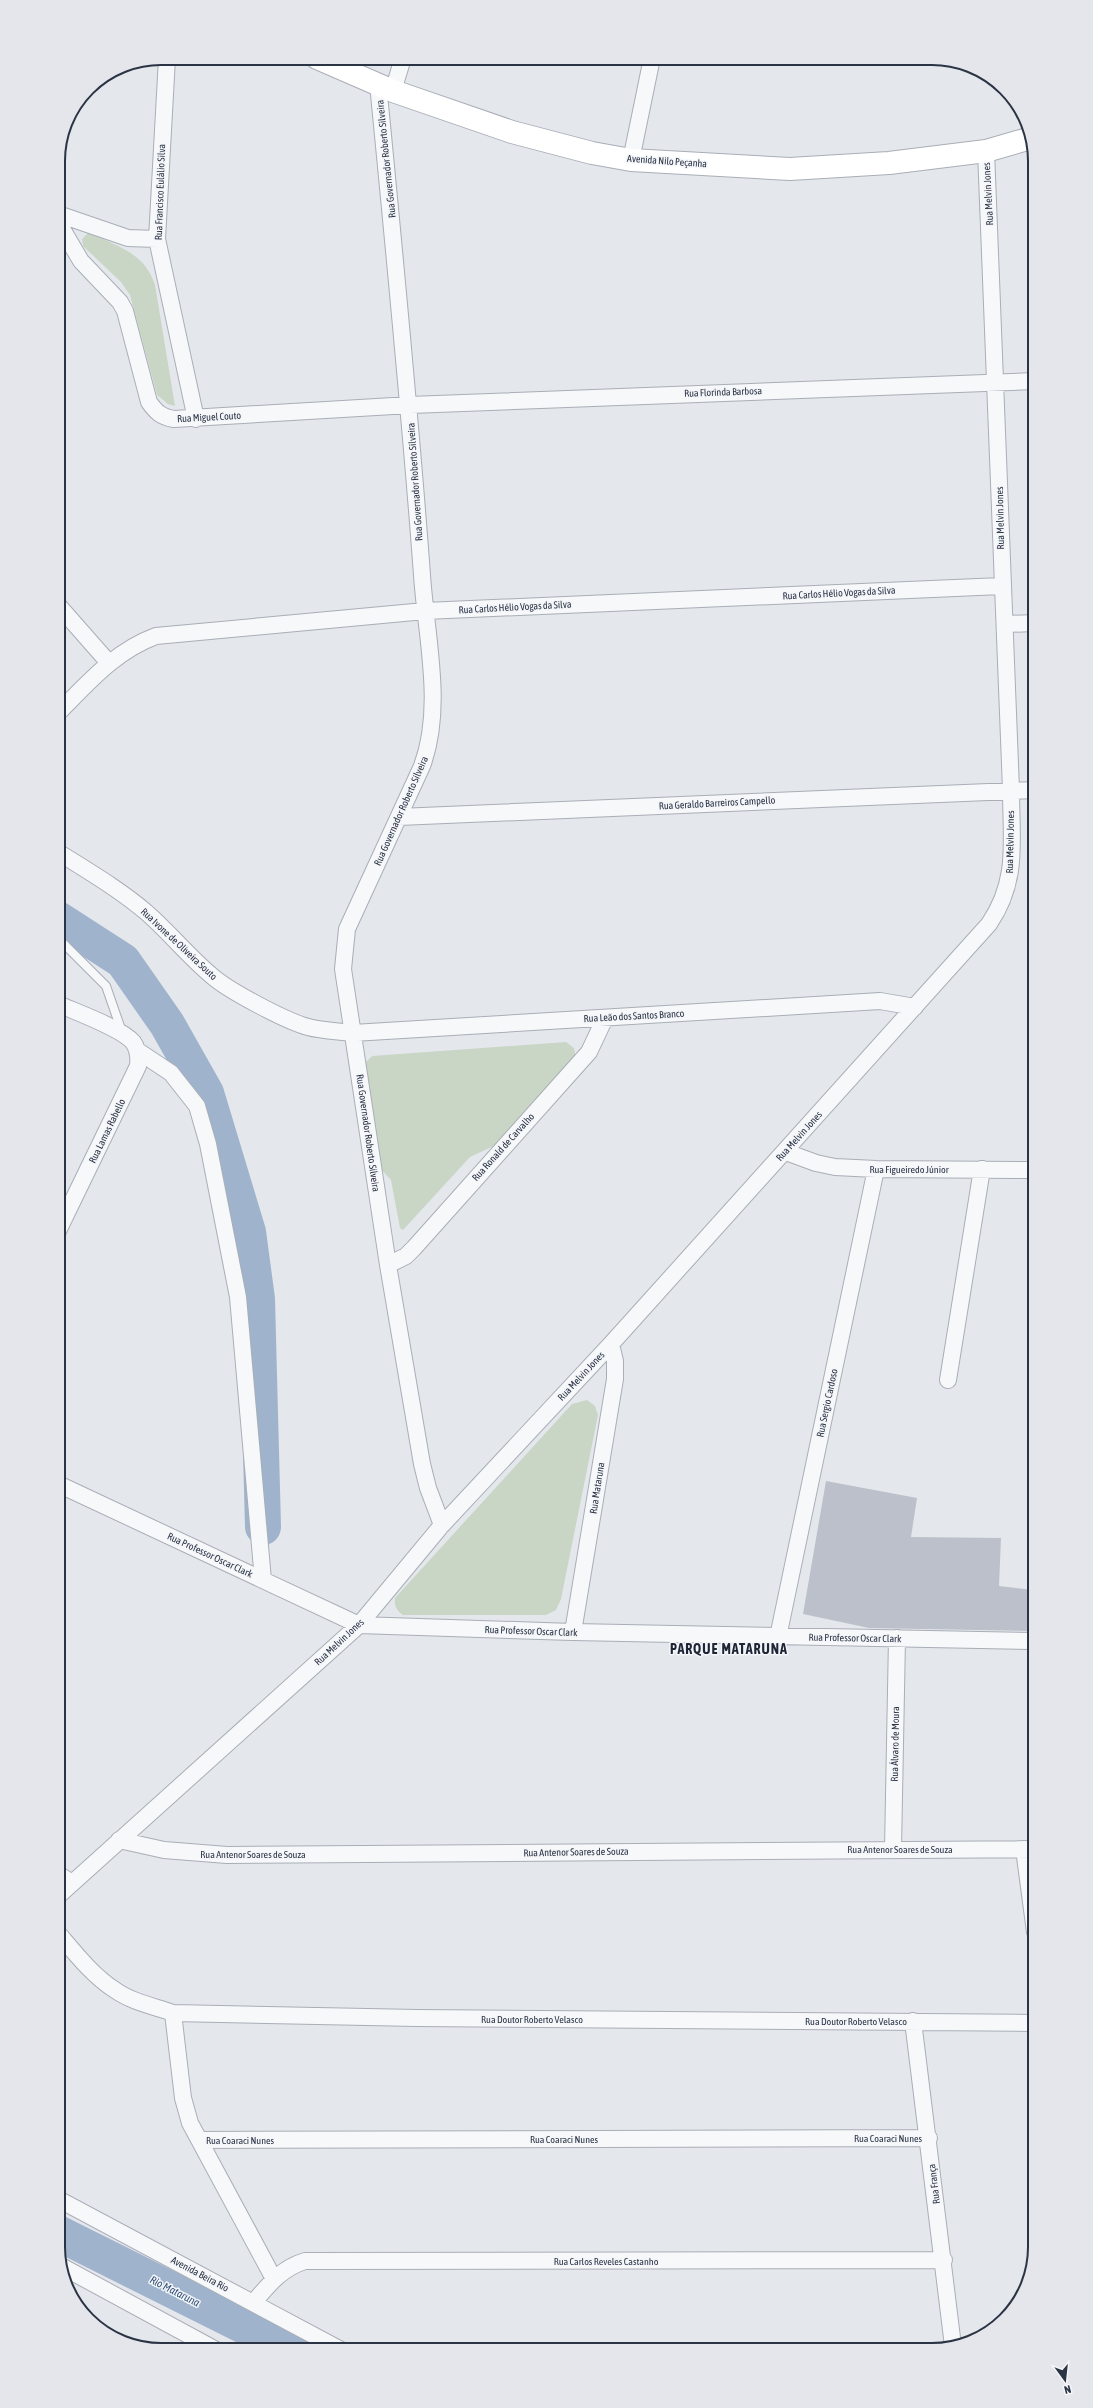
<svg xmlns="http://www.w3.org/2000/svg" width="1093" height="2408" font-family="'Asap Condensed',sans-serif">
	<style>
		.green { fill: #c9d6c5 }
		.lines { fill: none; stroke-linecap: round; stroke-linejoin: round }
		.river { stroke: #9fb4cc; stroke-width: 36 }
		.building { fill: #bbc0ca }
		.lane-casing { stroke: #a9aeb7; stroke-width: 10 }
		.street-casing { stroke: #a9aeb7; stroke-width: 18 }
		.secondary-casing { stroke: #a9aeb7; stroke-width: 24 }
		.path { stroke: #c2c5cb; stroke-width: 2.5; stroke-dasharray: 3 3; stroke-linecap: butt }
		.lane { stroke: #f7f8fa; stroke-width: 8 }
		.street { stroke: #f7f8fa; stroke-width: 16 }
		.secondary { stroke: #fff; stroke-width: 22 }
		.labels { text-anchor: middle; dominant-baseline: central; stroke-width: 3; stroke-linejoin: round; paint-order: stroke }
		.street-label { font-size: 10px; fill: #2b3445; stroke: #f4f6f9 }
		.water-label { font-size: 11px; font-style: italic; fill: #34527a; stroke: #f4f6f9 }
		.district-label { font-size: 14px; font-weight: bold; letter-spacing: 1px; fill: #1d2536; stroke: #f4f6f9 }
		.rim { fill: none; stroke: #2b3445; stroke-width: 2 }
	</style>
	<rect width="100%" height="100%" fill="#e4e7ec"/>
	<path class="green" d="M 88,233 L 93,234 C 121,248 145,254 155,285 L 175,406 L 168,404 L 157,395 L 130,295 L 121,282 L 83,246 L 82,239 Z
		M 566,1042 L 574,1048 L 576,1058 L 496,1145 L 470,1157 L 403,1230 L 400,1228 L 391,1180 L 380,1168 L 364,1064 L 372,1056 Z
		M 587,1400 L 595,1406 L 598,1415 L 561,1599 L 556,1610 L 546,1615 L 403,1615 C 396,1610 394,1605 395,1598 L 572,1404 Z"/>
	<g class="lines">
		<path class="river" d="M 58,919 L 123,961 L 167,1024 L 206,1093 L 248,1232 L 257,1299 L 263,1527
			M 58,2233 L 292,2350"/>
	</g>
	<path class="building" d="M 826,1481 L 917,1498 L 911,1537 L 1001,1538 L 999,1586 L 1033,1590 L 1032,1631 L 869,1628 L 803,1614 Z"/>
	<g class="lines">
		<g class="lane-casing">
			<path id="lane" d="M 58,938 L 106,986 L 122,1032"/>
		</g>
		<g class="street-casing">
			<path id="street" d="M 167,58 L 157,239 L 196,419
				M 378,84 C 394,248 410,411 422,575 C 426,637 444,707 422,766 L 347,929 L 343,969 L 388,1265 L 422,1464 L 428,1488 L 442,1525
				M 393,91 L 403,58
				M 631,160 L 652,58
				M 58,214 L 128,238 L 157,239
				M 58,222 L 81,261 L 120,302 L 125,311 L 149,402 C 156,412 161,417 174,419 L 410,405 L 1035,381
				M 58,605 L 109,663
				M 1005,624 L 1035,623
				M 58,713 C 88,683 115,651 156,636 L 425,611 L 1001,586
				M 399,817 L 1035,790
				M 58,852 C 88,871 119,889 146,912 C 169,932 188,956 212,976 C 229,991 286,1021 308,1027 C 323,1031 338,1031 353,1033 L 880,1001 L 915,1007
				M 138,1051 L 171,1073 L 197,1106 L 208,1144 L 238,1297 L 263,1580
				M 786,1152 L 816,1163 L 835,1167 L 876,1169 L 1035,1170
				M 58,1231 L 138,1066 C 139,1057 138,1049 133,1042 C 121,1028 76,1012 58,1004
				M 388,1265 L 406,1256 L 414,1248 L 589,1052 L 605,1018
				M 948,1380 L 982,1169
				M 58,1484 L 359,1625 L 573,1632 L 1035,1641
				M 573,1632 L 615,1379 L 615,1361 L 611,1344
				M 778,1637 L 876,1169
				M 119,1840 L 164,1850 L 227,1855 L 1035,1849
				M 893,1849 L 897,1638
				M 1024,1849 L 1035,1932
				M 58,1874 L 72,1883
				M 58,1896 L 359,1625 L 442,1525 L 611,1344 L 989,924 C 1019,880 1011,841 1011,790 L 986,151
				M 58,1933 C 75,1953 93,1976 115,1990 C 132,2002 153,2006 173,2013 L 417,2018 L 1035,2023
				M 173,2013 L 183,2098 L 190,2123 L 274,2279
				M 913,2021 L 953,2346
				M 199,2140 L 929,2138
				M 58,2199 L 341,2350
				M 61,2266 L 216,2350
				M 254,2302 C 269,2284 282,2268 305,2261 L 944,2260"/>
		</g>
		<g class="secondary-casing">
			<path id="secondary" d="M 317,58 L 393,91 L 512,132 L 592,153 L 631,160 L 790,169 L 889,163 L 986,151 L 1031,138"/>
		</g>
		<path class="path" d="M 283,2350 L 287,2341"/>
		<use href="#lane" class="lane"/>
		<use href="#street" class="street"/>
		<use href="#secondary" class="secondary"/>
	</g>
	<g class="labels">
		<g class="street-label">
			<text transform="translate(386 159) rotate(-96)">Rua Governador Roberto Silveira</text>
			<text transform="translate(667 161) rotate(4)">Avenida Nilo Peçanha</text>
			<text transform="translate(160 192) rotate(-88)">Rua Francisco Eulálio Silva</text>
			<text transform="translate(988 194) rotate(-93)">Rua Melvin Jones</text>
			<text transform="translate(723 392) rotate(-2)">Rua Florinda Barbosa</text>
			<text transform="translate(209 417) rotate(-3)">Rua Miguel Couto</text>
			<text transform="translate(415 482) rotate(-94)">Rua Governador Roberto Silveira</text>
			<text transform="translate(1000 518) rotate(-91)">Rua Melvin Jones</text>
			<text transform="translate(839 593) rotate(-3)">Rua Carlos Hélio Vogas da Silva</text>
			<text transform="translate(515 607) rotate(-3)">Rua Carlos Hélio Vogas da Silva</text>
			<text transform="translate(717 803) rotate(-3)">Rua Geraldo Barreiros Campello</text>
			<text transform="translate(401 811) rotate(-66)">Rua Governador Roberto Silveira</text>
			<text transform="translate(1010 842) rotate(-89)">Rua Melvin Jones</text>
			<text transform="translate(179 944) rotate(43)">Rua Ivone de Oliveira Souto</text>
			<text transform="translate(634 1016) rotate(-3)">Rua Leão dos Santos Branco</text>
			<text transform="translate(107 1131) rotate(-64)">Rua Lamas Rabello</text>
			<text transform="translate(368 1133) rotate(82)">Rua Governador Roberto Silveira</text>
			<text transform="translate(799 1136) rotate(-48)">Rua Melvin Jones</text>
			<text transform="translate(503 1147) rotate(-48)">Rua Ronald de Carvalho</text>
			<text x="909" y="1169">Rua Figueiredo Júnior</text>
			<text transform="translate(581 1376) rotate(-47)">Rua Melvin Jones</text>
			<text transform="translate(827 1403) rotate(-78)">Rua Sergio Cardoso</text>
			<text transform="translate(597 1488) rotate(-81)">Rua Mataruna</text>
			<text transform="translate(210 1555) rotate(25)">Rua Professor Oscar Clark</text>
			<text transform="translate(531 1631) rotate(2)">Rua Professor Oscar Clark</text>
			<text transform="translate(855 1638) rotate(1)">Rua Professor Oscar Clark</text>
			<text transform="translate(339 1642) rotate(-43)">Rua Melvin Jones</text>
			<text transform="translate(895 1744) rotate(-89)">Rua Álvaro de Moura</text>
			<text x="900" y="1849">Rua Antenor Soares de Souza</text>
			<text transform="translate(576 1852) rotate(-1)">Rua Antenor Soares de Souza</text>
			<text x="253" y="1854">Rua Antenor Soares de Souza</text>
			<text x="532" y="2019">Rua Doutor Roberto Velasco</text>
			<text x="856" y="2021">Rua Doutor Roberto Velasco</text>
			<text x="888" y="2138">Rua Coaraci Nunes</text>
			<text x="564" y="2139">Rua Coaraci Nunes</text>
			<text x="240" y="2140">Rua Coaraci Nunes</text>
			<text transform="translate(934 2184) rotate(-97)">Rua França</text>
			<text x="606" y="2261">Rua Carlos Reveles Castanho</text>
			<text transform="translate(200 2274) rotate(28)">Avenida Beira Rio</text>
		</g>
		<g class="water-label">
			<text transform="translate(175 2291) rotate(27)">Rio Mataruna</text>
		</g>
		<g class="district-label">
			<text x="729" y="1649">PARQUE MATARUNA</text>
		</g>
	</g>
	<path d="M0 0H1093V2408H0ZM161 65H932A96 96 0 0 1 1028 161V2247A96 96 0 0 1 932 2343H161A96 96 0 0 1 65 2247V161A96 96 0 0 1 161 65Z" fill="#e4e6eb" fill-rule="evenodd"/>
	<path class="rim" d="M161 65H932A96 96 0 0 1 1028 161V2247A96 96 0 0 1 932 2343H161A96 96 0 0 1 65 2247V161A96 96 0 0 1 161 65Z"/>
	<g transform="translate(1065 2380) rotate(165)" stroke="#f4f6f9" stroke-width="3" paint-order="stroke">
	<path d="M0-3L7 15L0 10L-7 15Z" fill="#2b3445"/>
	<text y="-6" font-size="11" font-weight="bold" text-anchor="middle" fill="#2b3445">N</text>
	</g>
</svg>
